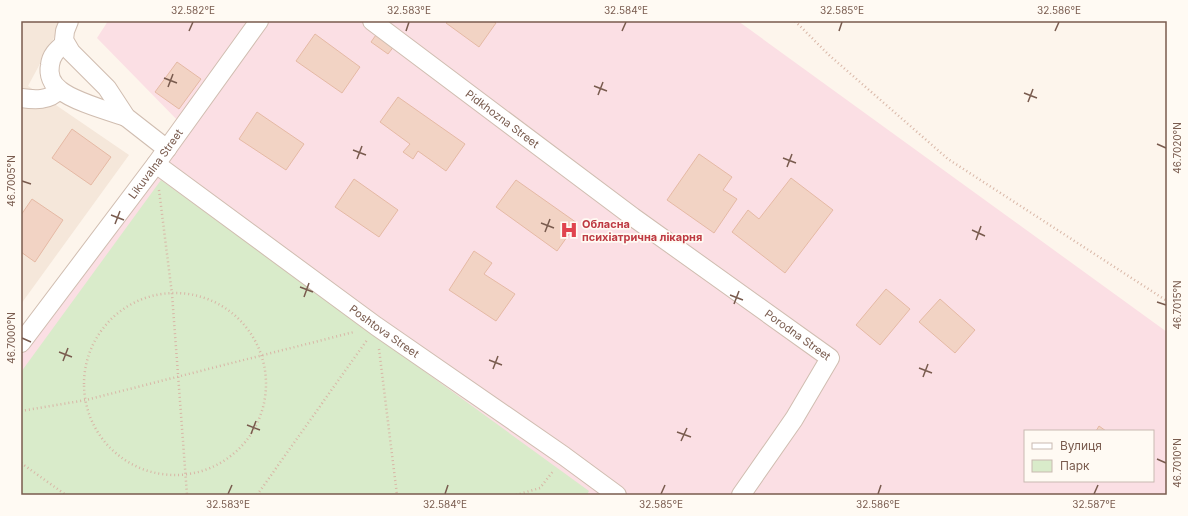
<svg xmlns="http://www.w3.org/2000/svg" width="1188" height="516" font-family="Inter,sans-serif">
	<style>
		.residential { fill: #f5e7da }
		.medical { fill: #fbdfe4; fill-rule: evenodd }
		.green { fill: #d9ebca }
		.building { fill: #f2d3c4; stroke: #e5b9a4 }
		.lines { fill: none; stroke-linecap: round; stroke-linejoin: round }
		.minor-casing { stroke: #d0bdb0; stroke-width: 20 }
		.path { stroke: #d8b6a6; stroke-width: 2.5; stroke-dasharray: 1 3; stroke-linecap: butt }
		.minor { stroke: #fff; stroke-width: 18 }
		.ticks { fill: none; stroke: #795b4e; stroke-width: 1.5 }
		.labels { text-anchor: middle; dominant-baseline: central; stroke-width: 3.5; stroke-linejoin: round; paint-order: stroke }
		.street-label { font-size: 11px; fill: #795b4e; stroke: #fffaf3 }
		.health-label { font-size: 11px; font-weight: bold; fill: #be3a42; stroke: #fffaf3; text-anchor: start }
		.neatline { fill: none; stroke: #795b4e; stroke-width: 1.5 }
		.ticks-label { font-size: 10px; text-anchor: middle; fill: #795b4e }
	</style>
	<rect width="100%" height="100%" fill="#fdf5ec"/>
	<path class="residential" d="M 21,21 L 63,21 L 28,86 L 129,155 L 21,304 Z"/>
	<path class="medical" d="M 108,21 L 738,21 L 1167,332 L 1167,495 L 21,495 L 21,356 L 185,128 L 97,38 ZM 1025,431 L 1153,431 L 1153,481 L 1025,481 Z"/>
	<path class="green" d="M 161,180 L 589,491 L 587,495 L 21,495 L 21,372 Z"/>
	<path class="building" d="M 448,21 L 493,21 L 496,23 L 479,47 L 446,23 Z
		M 378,32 L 395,45 L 388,54 L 371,42 Z
		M 315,34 L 360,67 L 342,93 L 296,61 Z
		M 177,62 L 201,79 L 179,109 L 155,92 Z
		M 398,97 L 465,144 L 446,171 L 418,151 L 413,159 L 403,152 L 410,144 L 380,122 Z
		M 257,112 L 304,144 L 286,170 L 239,139 Z
		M 72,129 L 111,157 L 91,185 L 52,158 Z
		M 699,154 L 732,177 L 723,190 L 737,199 L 714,233 L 667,200 Z
		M 791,178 L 833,210 L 785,273 L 732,232 L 748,210 L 759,219 Z
		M 354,179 L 398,210 L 379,237 L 335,207 Z
		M 516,180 L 577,223 L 557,251 L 496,207 Z
		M 32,199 L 63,220 L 35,262 L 21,252 L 21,215 Z
		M 474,251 L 492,263 L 484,274 L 515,294 L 496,321 L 449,290 Z
		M 886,289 L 910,309 L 880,345 L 856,325 Z
		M 940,299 L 975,330 L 955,353 L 919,322 Z
		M 1099,426 L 1106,431 L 1096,431 Z"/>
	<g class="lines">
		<g class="minor-casing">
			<g id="minor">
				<path d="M 69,21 L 65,31 L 64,40 L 71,52 L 107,88 L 126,117 L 167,149"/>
				<path id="s1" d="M 372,21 L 633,217 L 830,358 L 794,419 L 741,495"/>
				<path d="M 65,43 C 57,50 51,55 50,65 C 48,75 52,84 60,90 C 73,101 108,111 126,117"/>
				<path d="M 21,98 C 35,100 49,101 59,90"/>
				<path id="s2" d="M 156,164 L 376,326 L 564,456 L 617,495"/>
				<path id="s3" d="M 21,343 L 156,164 L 259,21"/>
			</g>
		</g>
		<path class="path" d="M 795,21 L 829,55 L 948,159 L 1167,301
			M 159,190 L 172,294 L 187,495
			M84 384a91 91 0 1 1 182 0a91 91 0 1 1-182 0Z
			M 379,349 L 397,495
			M 21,411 L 86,400 L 354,332
			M 21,463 L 66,495
			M 257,495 L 367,340
			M 516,495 L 540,488 L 554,470"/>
		<use href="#minor" class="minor"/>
	</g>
	<path class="ticks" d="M 189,31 L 193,22M 406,31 L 409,22M 622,31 L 626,22M 839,31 L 842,22M 1055,31 L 1059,22M 164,78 L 177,83M 594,86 L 607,91M 168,87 L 173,74M 1024,93 L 1037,98M 598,95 L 603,82M 1028,102 L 1033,89M 1157,144 L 1166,148M 353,150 L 366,155M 783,158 L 796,163M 357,159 L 362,146M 787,167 L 792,154M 22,181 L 31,184M 111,215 L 124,220M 541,223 L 554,228M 115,224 L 120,211M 972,230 L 985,236M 545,232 L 550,219M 976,240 L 981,226M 300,287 L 313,292M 730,295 L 743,300M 304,297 L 309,283M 1157,302 L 1166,305M 734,304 L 739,291M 22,338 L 31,342M 59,352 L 72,357M 489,360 L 502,365M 63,361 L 68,348M 919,368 L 932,373M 493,369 L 498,356M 923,377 L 928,364M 247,425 L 260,430M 677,432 L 691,437M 251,434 L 256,421M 681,441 L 687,428M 1157,459 L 1166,463M 228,494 L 232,485M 445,494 L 448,485M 661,494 L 665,485M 878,494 L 881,485M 1094,494 L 1098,485"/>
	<defs>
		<g id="hospital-bare" transform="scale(1.38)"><path d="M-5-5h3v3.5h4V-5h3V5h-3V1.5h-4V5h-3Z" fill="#e0444e" stroke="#fffaf3" stroke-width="2.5" paint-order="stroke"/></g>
	</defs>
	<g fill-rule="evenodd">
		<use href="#hospital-bare" x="569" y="230"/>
	</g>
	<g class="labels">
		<g class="street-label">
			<text stroke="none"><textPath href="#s1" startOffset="163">Pidkhozna Street</textPath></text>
			<text stroke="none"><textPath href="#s3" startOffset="224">Likuvalna Street</textPath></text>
			<text stroke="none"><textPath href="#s2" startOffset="283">Poshtova Street</textPath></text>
			<text stroke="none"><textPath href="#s1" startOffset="529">Porodna Street</textPath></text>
		</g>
		<g class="health-label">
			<text x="582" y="224">Обласна<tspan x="582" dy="13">психіатрична лікарня</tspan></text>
		</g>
	</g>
	<rect width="1188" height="516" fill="none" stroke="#fffaf3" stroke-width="44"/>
	<rect x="1024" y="430" width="130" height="52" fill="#fffaf3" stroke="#c9bab1"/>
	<rect x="1032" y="443" width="20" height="6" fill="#ffffff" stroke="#c9bab1"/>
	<text x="1060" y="450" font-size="12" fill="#795b4e">Вулиця</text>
	<rect x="1032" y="460" width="20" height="12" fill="#d9ebca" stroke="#c9bab1"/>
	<text x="1060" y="470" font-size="12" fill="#795b4e">Парк</text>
	<rect x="22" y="22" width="1144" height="472" class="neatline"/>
	<g class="ticks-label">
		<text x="193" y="14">32.582°E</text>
		<text x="409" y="14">32.583°E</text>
		<text x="626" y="14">32.584°E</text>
		<text x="842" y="14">32.585°E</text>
		<text x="1059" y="14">32.586°E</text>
		<text transform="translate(1177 148) rotate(-90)" y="4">46.7020°N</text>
		<text transform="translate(11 181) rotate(-90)" y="4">46.7005°N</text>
		<text transform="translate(1177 305) rotate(-90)" y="4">46.7015°N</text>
		<text transform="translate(11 338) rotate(-90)" y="4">46.7000°N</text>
		<text transform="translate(1177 463) rotate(-90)" y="4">46.7010°N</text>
		<text x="228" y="508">32.583°E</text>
		<text x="445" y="508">32.584°E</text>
		<text x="661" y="508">32.585°E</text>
		<text x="878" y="508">32.586°E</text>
		<text x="1094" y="508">32.587°E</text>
	</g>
</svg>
